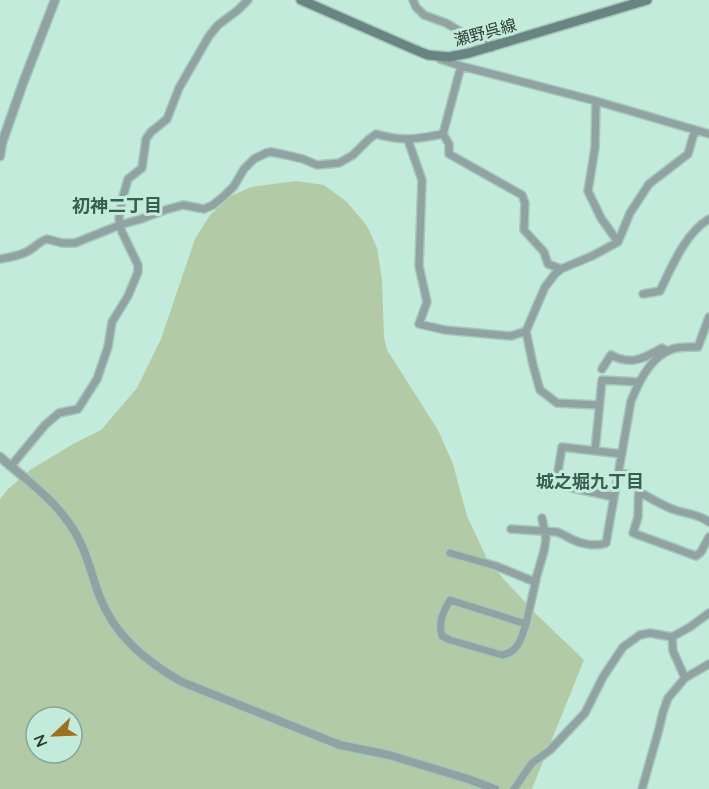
<svg xmlns="http://www.w3.org/2000/svg" width="709" height="789" font-family="Quicksand,'Noto Sans JP',sans-serif">
	<style>
		.green { fill: #b3caa6; fill-rule: evenodd }
		.lines { fill: none; stroke-linecap: round; stroke-linejoin: round }
		.minor-casing { stroke: #a5c8bb; stroke-width: 10 }
		.tertiary-casing { stroke: #a5c8bb; stroke-width: 11 }
		.secondary-casing { stroke: #a5c8bb; stroke-width: 12 }
		.minor { stroke: #90a2a1; stroke-width: 7 }
		.tertiary { stroke: #90a2a1; stroke-width: 8 }
		.secondary { stroke: #698482; stroke-width: 9 }
		.labels { text-anchor: middle; dominant-baseline: central; stroke-width: 6; stroke-linejoin: round; paint-order: stroke }
		.street-label { font-size: 16px; fill: #2c3c36; stroke: #c3ebdc }
		.neighbourhood-label { font-size: 18px; font-weight: bold; fill: #395d51; stroke: #c3ebdc }
	</style>
	<rect width="100%" height="100%" fill="#c3ebdc"/>
	<path class="green" d="M 296,181 L 324,185 L 347,202 L 367,226 L 377,248 L 382,280 L 384,337 L 387,350 L 438,430 L 453,464 L 467,516 L 489,563 L 536,614 L 584,660 L 532,789 L 0,789 L 0,499 L 7,490 L 30,470 L 73,444 L 101,430 L 137,388 L 161,339 L 195,239 L 210,215 L 231,196 L 251,187 ZM 36,717 L 72,717 L 72,753 L 36,753 Z"/>
	<g class="lines">
		<g class="minor-casing">
			<path id="minor" d="M 413,0 L 416,7 L 424,15 L 446,23 L 463,33 L 486,36 L 491,48
				M 440,59 L 461,66 L 596,101 L 709,134
				M 596,101 L 595,148 L 588,191 L 601,218 L 618,242
				M 443,134 L 449,144 L 449,154 L 522,195 L 525,203 L 524,230 L 544,252 L 548,264 L 561,269
				M 408,140 L 422,180 L 419,266 L 427,302 L 419,324 L 445,330 L 511,336 L 526,331
				M 0,259 C 10,257 21,256 30,250 C 36,246 40,241 47,239 L 62,243 L 75,243 L 120,225 L 141,219 L 165,210 L 183,205 L 204,209 L 213,205 L 224,196 L 234,186 L 244,169 L 254,159 L 266,153 L 271,152 L 286,155 L 303,159 L 317,165 L 339,163 L 353,155 L 369,139 L 376,134 C 404,142 416,139 443,134 L 461,66
				M 643,294 L 660,291 C 671,268 686,232 709,219
				M 602,369 L 611,355 C 632,366 644,358 662,348 L 667,351
				M 599,405 L 557,403 L 540,390 L 533,365 L 526,331 L 545,287 L 555,274 L 561,269 L 592,256 L 618,242 L 630,213 L 649,184 L 688,154 L 695,130
				M 595,451 L 602,380 L 639,382
				M 11,466 L 45,425 L 59,413 L 78,409 L 97,379 L 108,347 L 112,322 L 128,296 L 138,272 L 138,265 L 122,232 L 119,219 L 122,200 L 128,179 L 142,168 L 146,139 L 151,132 L 167,119 L 179,88 L 209,36 L 218,25 L 238,10 L 248,0
				M 619,473 L 639,476 L 638,517 L 633,533 L 696,556 L 701,552 L 709,537
				M 639,492 C 651,498 664,507 678,511 C 689,514 700,515 709,522
				M 614,497 L 559,485 L 557,477 L 562,447 L 622,454
				M 511,529 L 557,532 C 563,534 566,536 571,539 C 581,544 595,547 606,543 L 631,401 C 639,382 648,362 666,352 C 675,346 688,347 698,347 L 709,317
				M 450,553 L 496,566 L 535,582
				M 535,582 L 544,551 L 546,539 L 542,518
				M 450,600 L 526,624 C 521,638 519,652 502,655 L 450,640 L 442,636 C 438,622 443,612 450,600 Z
				M 526,624 L 536,580
				M 685,678 L 709,664
				M 514,789 L 532,763 L 550,750 L 585,713 L 603,677 L 623,647 L 640,635 L 650,633 L 672,637 L 690,627 L 709,613
				M 642,789 L 659,729 L 663,712 L 668,698 L 685,678 L 673,651 L 672,637"/>
		</g>
		<g class="tertiary-casing">
			<path id="tertiary" d="M 0,156 L 2,143 L 23,83 L 55,0
				M 0,457 C 23,477 52,498 69,523 C 85,545 90,570 99,595 C 114,635 145,661 182,682 L 340,745 L 389,755 L 468,779 L 495,789"/>
		</g>
		<g class="secondary-casing">
			<path id="secondary" d="M 301,0 L 411,48 L 428,55 L 449,57 L 469,53 L 647,0"/>
		</g>
		<use href="#minor" class="minor"/>
		<use href="#tertiary" class="tertiary"/>
		<use href="#secondary" class="secondary"/>
	</g>
	<g class="labels">
		<g class="street-label">
			<text transform="translate(485 32) rotate(-15)">瀬野呉線</text>
		</g>
		<g class="neighbourhood-label">
			<text x="117" y="205">初神二丁目</text>
			<text x="590" y="481">城之堀九丁目</text>
		</g>
	</g>
	<g transform="translate(54 735) rotate(247)"><circle r="28" fill="#c3ebdc" stroke="#87a59a" stroke-width="1.5"/>
	<path d="M0-4.5L10 22L0 15L-10 22Z" fill="#9b711f"/>
	<text y="-9" font-size="16" font-weight="bold" text-anchor="middle" fill="#2c3c36">N</text>
	</g>
</svg>
